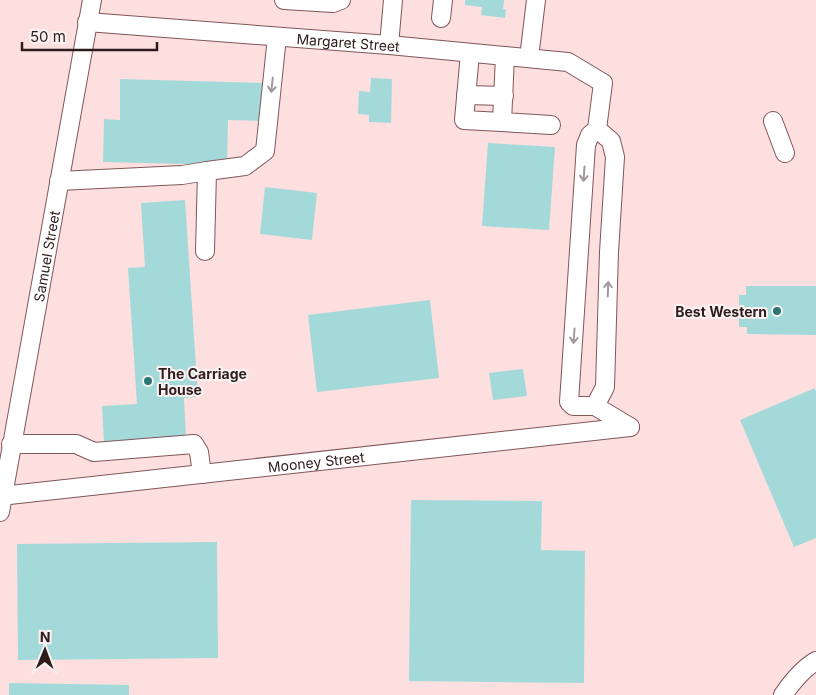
<svg xmlns="http://www.w3.org/2000/svg" width="816" height="695" font-family="Inter,sans-serif">
	<style>
		.building { fill: #a3dad9 }
		.lines { fill: none; stroke-linecap: round; stroke-linejoin: round }
		.minor-casing { stroke: #805659; stroke-width: 20 }
		.minor { stroke: #fff; stroke-width: 18 }
		.oneway { stroke: #a19999 }
		.poi-dot { fill: #2b7575; stroke: #fcf2f2; stroke-width: 2 }
		.labels { text-anchor: middle; dominant-baseline: central; stroke-width: 4; stroke-linejoin: round; paint-order: stroke }
		.street-label { font-size: 14px; fill: #2e1c1d; stroke: #fcf2f2 }
		.poi-label { font-size: 14px; font-weight: bold; fill: #2e1c1d; stroke: #fcf2f2; text-anchor: end }
	</style>
	<rect width="100%" height="100%" fill="#fddfe0"/>
	<path class="building" d="M 465,0 L 504,0 L 503,9 L 506,9 L 505,18 L 481,15 L 482,7 L 465,5 Z
		M 371,78 L 392,79 L 391,123 L 369,122 L 369,115 L 358,114 L 359,91 L 370,92 Z
		M 120,79 L 265,83 L 264,121 L 228,120 L 227,165 L 103,162 L 104,119 L 120,120 Z
		M 488,143 L 555,147 L 549,230 L 482,226 Z
		M 265,187 L 317,193 L 312,240 L 260,234 Z
		M 185,200 L 198,397 L 184,398 L 186,438 L 104,443 L 102,406 L 137,404 L 128,268 L 145,267 L 141,203 Z
		M 746,286 L 816,286 L 816,335 L 747,334 L 747,327 L 739,327 L 739,295 L 746,295 Z
		M 430,300 L 439,378 L 317,392 L 308,315 Z
		M 523,369 L 527,396 L 493,400 L 489,373 Z
		M 815,388 L 816,392 L 816,538 L 794,547 L 740,420 Z
		M 411,500 L 542,501 L 541,550 L 585,551 L 584,683 L 409,681 Z
		M 217,542 L 218,658 L 18,660 L 17,544 Z
		M 9,683 L 129,685 L 129,695 L 9,695 Z"/>
	<g class="lines">
		<g class="minor-casing">
			<g id="minor">
				<path d="M 284,0 L 333,3 L 341,0"/>
				<path d="M 441,18 L 443,0"/>
				<path id="s1" d="M 87,22 L 389,45 L 568,62 L 603,83 L 597,129 L 590,135 L 586,145 L 569,402 L 573,406 L 595,406 L 630,427"/>
				<path d="M 389,45 L 393,0"/>
				<path d="M 470,53 L 464,120 L 502,122"/>
				<path d="M 505,56 L 502,122 L 551,125"/>
				<path d="M 529,58 L 536,0"/>
				<path d="M 466,95 L 504,96"/>
				<path d="M 773,121 L 785,153"/>
				<path d="M 59,181 L 182,175 L 207,171 L 245,166 L 265,151 L 277,37"/>
				<path d="M 205,251 L 207,171"/>
				<path d="M 595,406 L 605,387 L 609,252 L 615,157 L 611,141 L 597,129"/>
				<path d="M 11,444 L 76,444 L 94,452 L 194,444 L 199,452 L 202,474"/>
				<path id="s2" d="M 0,496 L 630,427"/>
				<path id="s3" d="M 0,512 L 92,0"/>
				<path d="M 783,695 C 792,682 802,669 816,661"/>
			</g>
		</g>
		<use href="#minor" class="minor"/>
	</g>
	<defs><path id="oneway-shaft" d="M-6 0H5M1.5-3L5.5 0L1.5 3" fill="none" stroke-width="1.6" stroke-linecap="round" stroke-linejoin="round" transform="scale(1.25)"/></defs>
	<g class="oneway">
		<use href="#oneway-shaft" transform="translate(272 85) rotate(96)"/>
		<use href="#oneway-shaft" transform="translate(584 174) rotate(94)"/>
		<use href="#oneway-shaft" transform="translate(608 289) rotate(-88)"/>
		<use href="#oneway-shaft" transform="translate(574 336) rotate(94)"/>
	</g>
	<g class="poi-dot">
		<circle cx="777" cy="311" r="5"/>
		<circle cx="148" cy="381" r="5"/>
	</g>
	<g class="labels">
		<g class="street-label">
			<text stroke="none"><textPath href="#s1" startOffset="262">Margaret Street</textPath></text>
			<text stroke="none"><textPath href="#s3" startOffset="260">Samuel Street</textPath></text>
			<text stroke="none"><textPath href="#s2" startOffset="318">Mooney Street</textPath></text>
		</g>
		<g class="poi-label">
			<text x="767" y="311">Best Western</text>
			<text x="158" y="373" text-anchor="start">The Carriage<tspan x="158" dy="16">House</tspan></text>
		</g>
	</g>
	<g transform="translate(45 650) rotate(1)" stroke="#fcf2f2" stroke-width="4" paint-order="stroke">
	<path d="M0-4L9 19L0 12L-9 19Z" fill="#2e1c1d"/>
	<text y="-8" font-size="14" font-weight="bold" text-anchor="middle" fill="#2e1c1d">N</text>
	</g>
	<path d="M22 42v8h135v-8" fill="none" stroke="#2e1c1d" stroke-width="2.5"/>
	<text x="30" y="42" font-size="15" fill="#2e1c1d" stroke="#fcf2f2" stroke-width="4" paint-order="stroke">50 m</text>
</svg>
